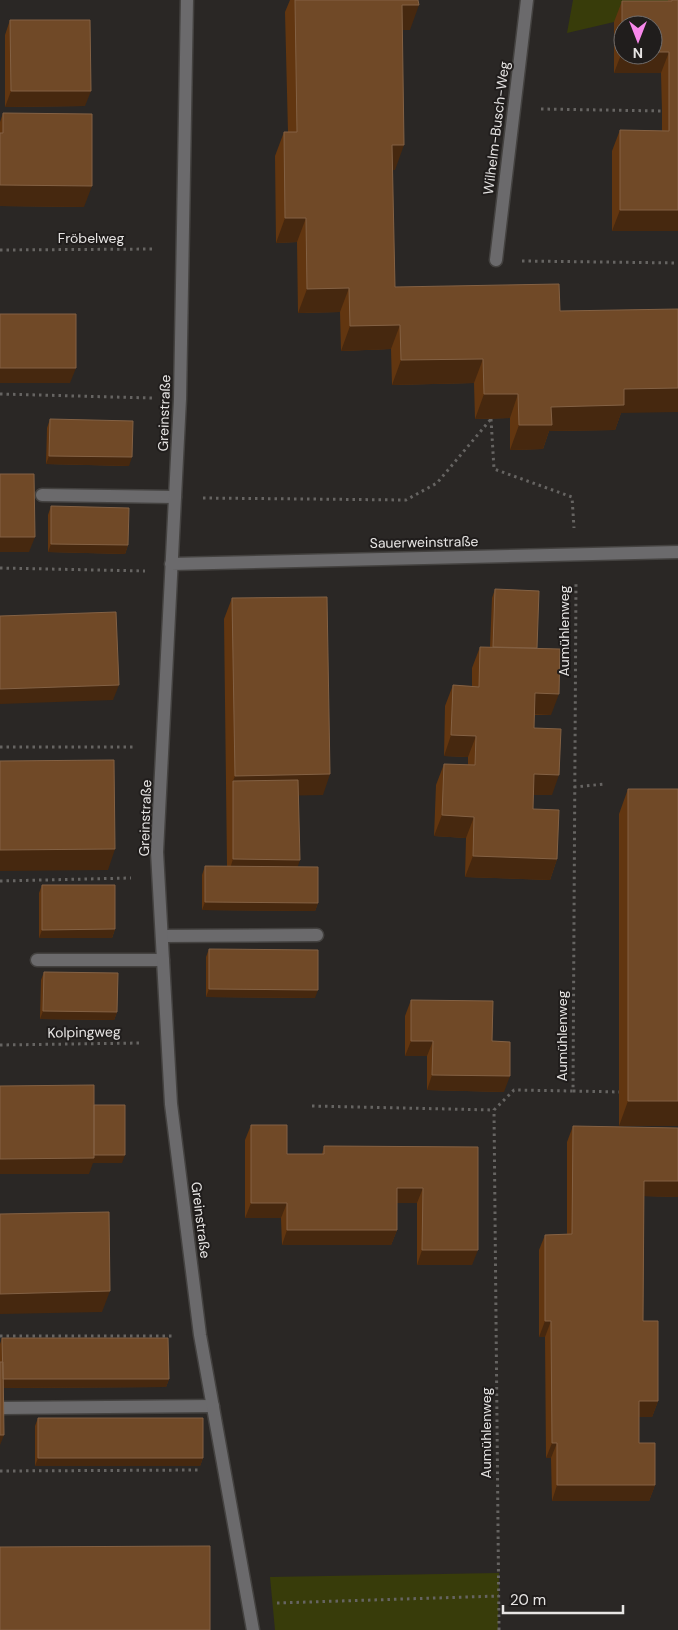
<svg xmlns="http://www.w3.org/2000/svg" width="678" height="1630" font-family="'DM Sans',sans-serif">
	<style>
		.green { fill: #383c0a }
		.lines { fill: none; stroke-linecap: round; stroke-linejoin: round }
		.service-casing { stroke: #444240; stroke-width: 15 }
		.minor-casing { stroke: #444240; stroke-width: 15 }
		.path { stroke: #666462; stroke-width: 3; stroke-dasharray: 2.5 4; stroke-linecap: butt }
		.service { stroke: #6b6a6c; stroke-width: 12 }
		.minor { stroke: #6b6a6c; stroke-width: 12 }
		.wall { fill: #623610 }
		.shaded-wall { fill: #46280f }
		.building { fill: #704927; stroke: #836144 }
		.labels { text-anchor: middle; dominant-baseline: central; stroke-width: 4; stroke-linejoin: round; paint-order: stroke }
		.street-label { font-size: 14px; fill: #e7e5e4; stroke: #201d1c }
	</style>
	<rect width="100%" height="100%" fill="#2a2725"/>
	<path class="green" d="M 573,0 L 678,0 L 614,22 L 567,33 Z
		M 499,1573 L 498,1630 L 275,1630 L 270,1577 Z"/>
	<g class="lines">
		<g class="service-casing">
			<path id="service" d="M 42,495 L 175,497
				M 162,936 L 317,935
				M 37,960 L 163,960
				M 2,1408 L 213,1406"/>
		</g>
		<g class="minor-casing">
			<path id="minor" d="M 187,0 L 180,399 L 157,852 L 171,1104 L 200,1335 L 253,1630
				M 496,260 L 527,0
				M 171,564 L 678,552"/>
		</g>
		<path class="path" d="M 541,109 L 662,111
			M 0,250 L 156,249
			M 522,261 L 678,263
			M 0,394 L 152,398
			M 491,419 L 494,469 L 572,497 L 574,528
			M 203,498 L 406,500 L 437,483 L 491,419
			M 0,568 L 145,571
			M 0,747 L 134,747
			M 574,787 L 605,784
			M 0,881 L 131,878
			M 0,1045 L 140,1043
			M 573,1091 L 619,1092
			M 312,1106 L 494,1110
			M 0,1336 L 172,1336
			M 0,1471 L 198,1470
			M 277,1603 L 499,1596
			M 499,1630 L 494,1110 L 514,1090 L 573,1091 L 576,581"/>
		<use href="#service" class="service"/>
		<use href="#minor" class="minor"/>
	</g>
	<path class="wall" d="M 290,0 L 295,0 L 410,30 L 402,30 L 395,170 L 392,170 L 395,287 L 560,311 L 621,413 L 615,430 L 549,431 L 543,449 L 510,450 L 510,418 L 475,419 L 474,383 L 392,385 L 391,349 L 341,351 L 340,312 L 298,313 L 297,242 L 276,243 L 275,156 L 284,132 L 288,132 L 285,12 Z
		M 668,0 L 678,0 L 678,231 L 612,231 L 612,151 L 620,130 L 662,131 L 662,111 L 661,73 L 614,73 L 614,22 L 622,1 L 668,1 Z
		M 10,20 L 85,106 L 5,107 L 5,35 Z
		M 3,113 L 84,207 L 0,206 L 0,122 Z
		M 50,419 L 129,466 L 46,464 L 47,428 Z
		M 51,506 L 128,545 L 125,554 L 48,552 L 48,515 Z
		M 495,589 L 537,648 L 551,715 L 534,715 L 534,728 L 552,795 L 533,795 L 533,809 L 557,859 L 550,880 L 465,877 L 466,838 L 434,836 L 436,785 L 444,764 L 468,765 L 468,757 L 444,756 L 445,706 L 453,685 L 472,686 L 472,668 L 480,647 L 490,647 L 492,598 Z
		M 232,598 L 323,795 L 299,795 L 298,867 L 318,903 L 315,911 L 202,910 L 202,875 L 205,866 L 227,866 L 224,619 Z
		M 628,789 L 678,1126 L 619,1126 L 619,814 Z
		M 42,885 L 115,929 L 112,938 L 39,938 L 39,893 Z
		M 209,949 L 315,998 L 206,997 L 206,957 Z
		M 44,972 L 117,1012 L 114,1020 L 40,1019 L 41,980 Z
		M 411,1000 L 492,1041 L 504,1092 L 427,1090 L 427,1056 L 405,1056 L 405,1016 Z
		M 251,1125 L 287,1154 L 322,1154 L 324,1146 L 478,1147 L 472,1265 L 417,1265 L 417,1203 L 397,1203 L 397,1230 L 391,1245 L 282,1245 L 281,1218 L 245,1218 L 245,1140 Z
		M 573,1126 L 678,1128 L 678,1197 L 644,1196 L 643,1321 L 658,1401 L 652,1417 L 639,1417 L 639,1443 L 655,1485 L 649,1501 L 552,1501 L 551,1458 L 546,1458 L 545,1337 L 539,1337 L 539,1250 L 545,1235 L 567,1234 L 567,1142 Z
		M 2,1338 L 169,1379 L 166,1387 L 3,1388 L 0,1445 L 0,1344 Z
		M 38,1418 L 203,1458 L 200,1466 L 35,1466 L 35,1426 Z"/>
	<path class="shaded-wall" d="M 402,5 L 419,5 L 410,30 L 393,30 Z
		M 622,52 L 623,52 L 623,55 L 653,55 L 653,52 L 669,52 L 661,73 L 614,73 Z
		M 11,91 L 91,91 L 85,106 L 5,107 Z
		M 392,145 L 404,145 L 395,170 L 383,170 Z
		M 0,185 L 92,186 L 84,207 L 0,206 Z
		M 620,210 L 678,210 L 678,231 L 612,231 Z
		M 285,218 L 306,218 L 297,242 L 276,243 Z
		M 349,288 L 340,312 L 298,313 L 307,289 Z
		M 400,325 L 391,349 L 341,351 L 350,326 Z
		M 483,359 L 474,383 L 392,385 L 401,360 Z
		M 0,368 L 76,368 L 70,383 L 0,383 Z
		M 678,388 L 678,412 L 621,413 L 615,430 L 549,431 L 543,449 L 510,450 L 519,425 L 551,407 L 624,389 Z
		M 484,394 L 518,394 L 510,418 L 475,419 Z
		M 49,456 L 132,457 L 129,466 L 46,464 Z
		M 0,537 L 35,537 L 29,552 L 0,552 Z
		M 51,544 L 128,545 L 125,554 L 48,552 Z
		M 119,685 L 113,700 L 0,704 L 0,689 Z
		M 535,693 L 559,694 L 551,715 L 527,714 Z
		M 451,735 L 476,736 L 468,757 L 444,756 Z
		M 330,774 L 323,795 L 233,797 L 233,781 L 235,776 Z
		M 534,774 L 559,775 L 552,795 L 526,795 Z
		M 442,815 L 474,817 L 466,838 L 434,836 Z
		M 115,849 L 108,870 L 0,871 L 0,850 Z
		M 473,856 L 557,859 L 550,880 L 465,877 Z
		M 233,859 L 300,860 L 295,875 L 228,875 Z
		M 205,902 L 318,903 L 315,911 L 202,910 Z
		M 115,929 L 112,938 L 39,938 L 42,930 Z
		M 209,989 L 318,990 L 315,998 L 206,997 Z
		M 43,1011 L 117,1012 L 114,1020 L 40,1019 Z
		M 411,1041 L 433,1041 L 427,1056 L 405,1056 Z
		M 432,1075 L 510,1076 L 504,1092 L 427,1090 Z
		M 628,1101 L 678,1101 L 678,1126 L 619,1126 Z
		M 92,1155 L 125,1155 L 122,1163 L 93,1163 L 89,1174 L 0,1174 L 0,1159 Z
		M 644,1181 L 678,1181 L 678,1197 L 638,1196 Z
		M 397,1188 L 423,1188 L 417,1203 L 391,1203 Z
		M 251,1203 L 287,1203 L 281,1218 L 245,1218 Z
		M 287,1230 L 397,1230 L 391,1245 L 282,1245 Z
		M 422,1250 L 478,1250 L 472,1265 L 417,1265 Z
		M 110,1291 L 102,1312 L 0,1314 L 0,1294 Z
		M 545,1321 L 551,1321 L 545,1337 L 539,1337 Z
		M 2,1379 L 169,1379 L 166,1387 L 0,1388 Z
		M 639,1401 L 658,1401 L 652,1417 L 633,1417 Z
		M 0,1435 L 4,1435 L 0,1445 Z
		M 552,1443 L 557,1443 L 551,1458 L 546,1458 Z
		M 38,1458 L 203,1458 L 200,1466 L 35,1466 Z
		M 557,1485 L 655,1485 L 649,1501 L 552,1501 Z"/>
	<path class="building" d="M 295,0 L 418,0 L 419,5 L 402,5 L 404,145 L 392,145 L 395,287 L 559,284 L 560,311 L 678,309 L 678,388 L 624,389 L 624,405 L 551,407 L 552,425 L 519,425 L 518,394 L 484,394 L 483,359 L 401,360 L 400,325 L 350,326 L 349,288 L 307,289 L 306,218 L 285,218 L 284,132 L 297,132 Z
		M 672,0 L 678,0 L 678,210 L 620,210 L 620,130 L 669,131 L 669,52 L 653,52 L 653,25 L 623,25 L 623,52 L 622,52 L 622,1 L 672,1 Z
		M 10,20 L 90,20 L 91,91 L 11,91 Z
		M 3,113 L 92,114 L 92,186 L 0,185 L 0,133 L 3,133 Z
		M 0,314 L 76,314 L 76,368 L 0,368 Z
		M 50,419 L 133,421 L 132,457 L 49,456 Z
		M 0,474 L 34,474 L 35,537 L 0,537 Z
		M 51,506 L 129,508 L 128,545 L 51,544 Z
		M 495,589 L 539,591 L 537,648 L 493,647 Z
		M 327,597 L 330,774 L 235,776 L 232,598 Z
		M 116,612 L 119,685 L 0,689 L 0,616 Z
		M 480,647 L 560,649 L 559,694 L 535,693 L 534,728 L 561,729 L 559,775 L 534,774 L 533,809 L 559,810 L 557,859 L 473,856 L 474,817 L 442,815 L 444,764 L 475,765 L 476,736 L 451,735 L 453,685 L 479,687 Z
		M 114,760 L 115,849 L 0,850 L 0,761 Z
		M 298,780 L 300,860 L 233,859 L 233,781 Z
		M 628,789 L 678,789 L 678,1101 L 628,1101 Z
		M 205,866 L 318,867 L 318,903 L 205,902 Z
		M 42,885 L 115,885 L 115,929 L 42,930 Z
		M 209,949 L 318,950 L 318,990 L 209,989 Z
		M 44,972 L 118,973 L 117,1012 L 43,1011 Z
		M 411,1000 L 493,1001 L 492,1041 L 510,1042 L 510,1076 L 432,1075 L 433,1041 L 411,1041 Z
		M 94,1085 L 94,1158 L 0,1159 L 0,1086 Z
		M 94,1105 L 125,1105 L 125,1155 L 94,1155 Z
		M 251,1125 L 287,1125 L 287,1154 L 324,1154 L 324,1146 L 478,1147 L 478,1250 L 422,1250 L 423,1188 L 397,1188 L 397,1230 L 287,1230 L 287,1203 L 251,1203 Z
		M 573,1126 L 678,1128 L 678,1181 L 644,1181 L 643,1321 L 658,1321 L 658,1401 L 639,1401 L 639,1443 L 655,1443 L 655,1485 L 557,1485 L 557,1443 L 552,1443 L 551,1321 L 545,1321 L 545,1235 L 572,1234 Z
		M 109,1212 L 110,1291 L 0,1294 L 0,1214 Z
		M 2,1338 L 168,1338 L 169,1379 L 3,1379 Z
		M 0,1362 L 3,1362 L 4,1435 L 0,1435 Z
		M 38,1418 L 203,1418 L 203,1458 L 38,1458 Z
		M 210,1546 L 210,1630 L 0,1630 L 0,1547 Z"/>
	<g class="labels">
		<g class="street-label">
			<text transform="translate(496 128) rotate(-83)">Wilhelm-Busch-Weg</text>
			<text x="91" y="238">Fröbelweg</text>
			<text transform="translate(164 413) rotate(-88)">Greinstraße</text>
			<text transform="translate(424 542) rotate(-1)">Sauerweinstraße</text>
			<text transform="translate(564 631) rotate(-90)">Aumühlenweg</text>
			<text transform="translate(145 818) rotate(-88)">Greinstraße</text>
			<text transform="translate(84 1032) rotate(-1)">Kolpingweg</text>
			<text transform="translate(562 1036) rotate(-90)">Aumühlenweg</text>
			<text transform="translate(201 1220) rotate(83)">Greinstraße</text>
			<text transform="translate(486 1433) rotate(-90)">Aumühlenweg</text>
		</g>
	</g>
	<g transform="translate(638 40) rotate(180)"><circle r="24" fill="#201d1c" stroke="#706d6c"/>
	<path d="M0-4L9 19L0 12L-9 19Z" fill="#f888eb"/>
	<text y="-8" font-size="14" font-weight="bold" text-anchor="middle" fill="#e7e5e4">N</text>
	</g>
	<path d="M503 1605v8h120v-8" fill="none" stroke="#e7e5e4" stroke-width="2.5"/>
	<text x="510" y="1605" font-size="15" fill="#e7e5e4" stroke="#201d1c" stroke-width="4" paint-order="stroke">20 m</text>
</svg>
